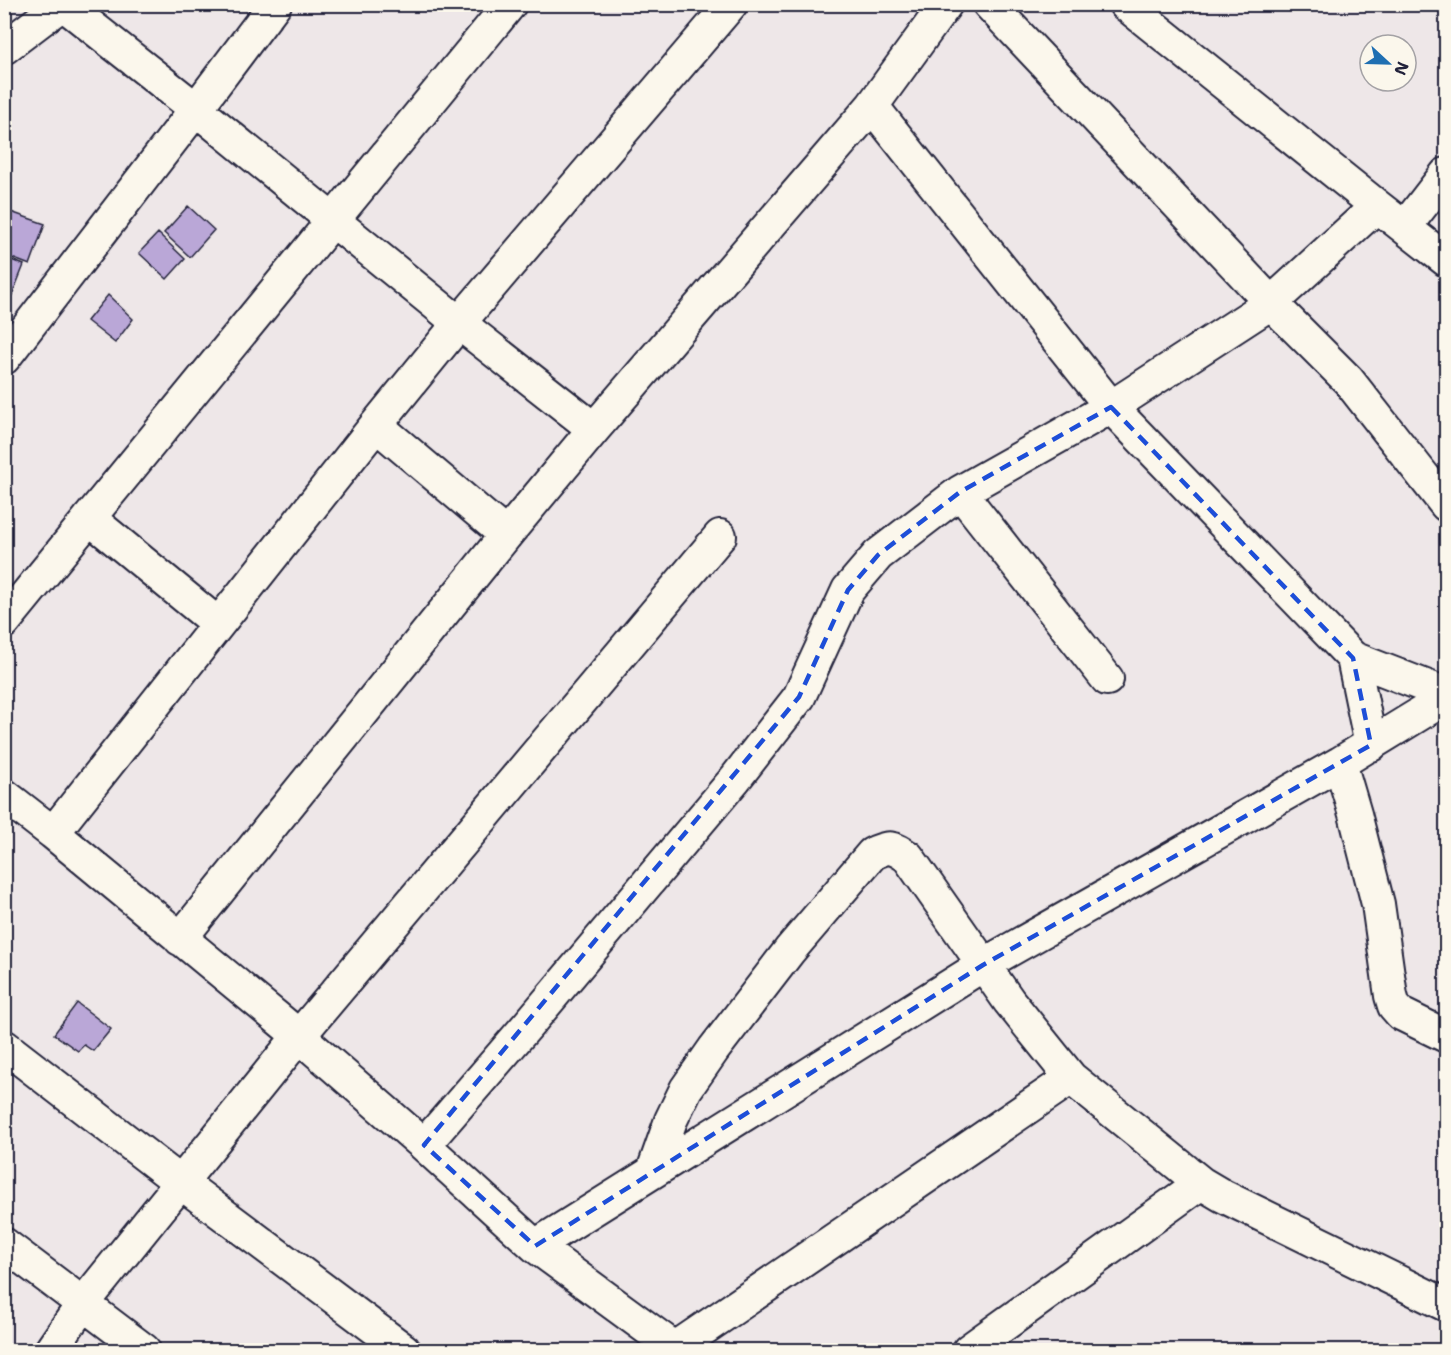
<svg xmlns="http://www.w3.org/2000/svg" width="1451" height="1355" font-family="'Shantell Sans',sans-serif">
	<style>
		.building { fill: #baa7d7; stroke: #22223b; stroke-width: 1.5 }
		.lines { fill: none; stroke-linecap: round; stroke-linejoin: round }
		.minor-casing { stroke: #22223b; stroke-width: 36 }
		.minor { stroke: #fbf7ec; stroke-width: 32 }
		.marked { fill: none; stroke: #1d4ed8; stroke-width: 4.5; stroke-dasharray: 12 8; stroke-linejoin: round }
	</style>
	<rect width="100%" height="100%" fill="#eee7e8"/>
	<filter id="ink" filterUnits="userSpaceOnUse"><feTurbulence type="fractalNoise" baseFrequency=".0167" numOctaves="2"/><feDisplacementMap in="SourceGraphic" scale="12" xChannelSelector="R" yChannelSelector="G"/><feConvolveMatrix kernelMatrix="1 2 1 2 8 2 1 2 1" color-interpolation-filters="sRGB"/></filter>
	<g filter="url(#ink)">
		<path class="building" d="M 188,206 L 214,230 L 190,257 L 164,233 Z
			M 8,211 L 45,224 L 30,265 L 4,255 L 4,219 Z
			M 158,233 L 185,259 L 167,279 L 139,253 Z
			M 4,257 L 24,265 L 12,295 L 4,292 Z
			M 108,295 L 133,319 L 115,343 L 87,321 Z
			M 77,1003 L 111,1029 L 93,1051 L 84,1045 L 78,1051 L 54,1034 Z"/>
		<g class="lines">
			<g class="minor-casing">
				<path id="minor" d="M 63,4 L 196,109 L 459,323 L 594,429
					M 989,4 L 1271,303 L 1348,380 L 1446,505
					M 1125,4 L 1377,206 L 1446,260
					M 4,48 L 62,4
					M 872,106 L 1111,407 L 1353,658 L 1446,694
					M 1405,227 L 1446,174
					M 4,358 L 196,109 L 275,4
					M 376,425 L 506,535
					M 960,492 L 1107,679
					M 89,518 L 218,624
					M 4,622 L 510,4
					M 1353,658 L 1371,745
					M 1340,763 L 1355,814 L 1378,904 L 1391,996 L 1394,1006 L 1401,1014 L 1446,1036
					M 4,795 L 53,833 L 299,1036 L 424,1145 L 535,1246 L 677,1350
					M 53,833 L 376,425 L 459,323 L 731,4
					M 180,939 L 506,535 L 594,429 L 872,106 L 946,4
					M 4,1046 L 180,1182 L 404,1350
					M 424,1145 L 527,1026 L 735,779 L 799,697 L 848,590 L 878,555 L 960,492 L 1111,407 L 1271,303 L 1377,206
					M 653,1171 L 671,1120 L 686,1089 L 714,1049 L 790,950 L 872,854 C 889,845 893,847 908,857 L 1009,1001 L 1071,1078 L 1201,1183 L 1223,1196 L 1446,1305
					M 4,1244 L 144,1350
					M 535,1246 L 983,965 L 1340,763 L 1446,698
					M 674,1349 L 1071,1078
					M 51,1350 L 82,1305 L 299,1036 L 720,536
					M 969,1350 L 1201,1183"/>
			</g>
			<use href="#minor" class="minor"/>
		</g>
	</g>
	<path class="marked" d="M 1111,407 L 1353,658 L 1371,745 L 983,965 L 535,1246 L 424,1145 L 799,697 L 848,590 L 878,555 L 960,492 Z"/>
	<rect width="1451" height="1355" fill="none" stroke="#fbf7ec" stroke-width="24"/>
	<rect x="12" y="12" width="1427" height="1331" fill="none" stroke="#22223b" stroke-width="2" filter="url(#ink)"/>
	<g transform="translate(1388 63) rotate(112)"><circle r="28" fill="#fbf7ec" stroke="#a4a2a5" stroke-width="1.5"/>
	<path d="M0-4.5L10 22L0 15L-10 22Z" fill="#1f6fb2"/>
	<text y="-9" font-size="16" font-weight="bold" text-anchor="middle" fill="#22223b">N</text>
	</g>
</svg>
